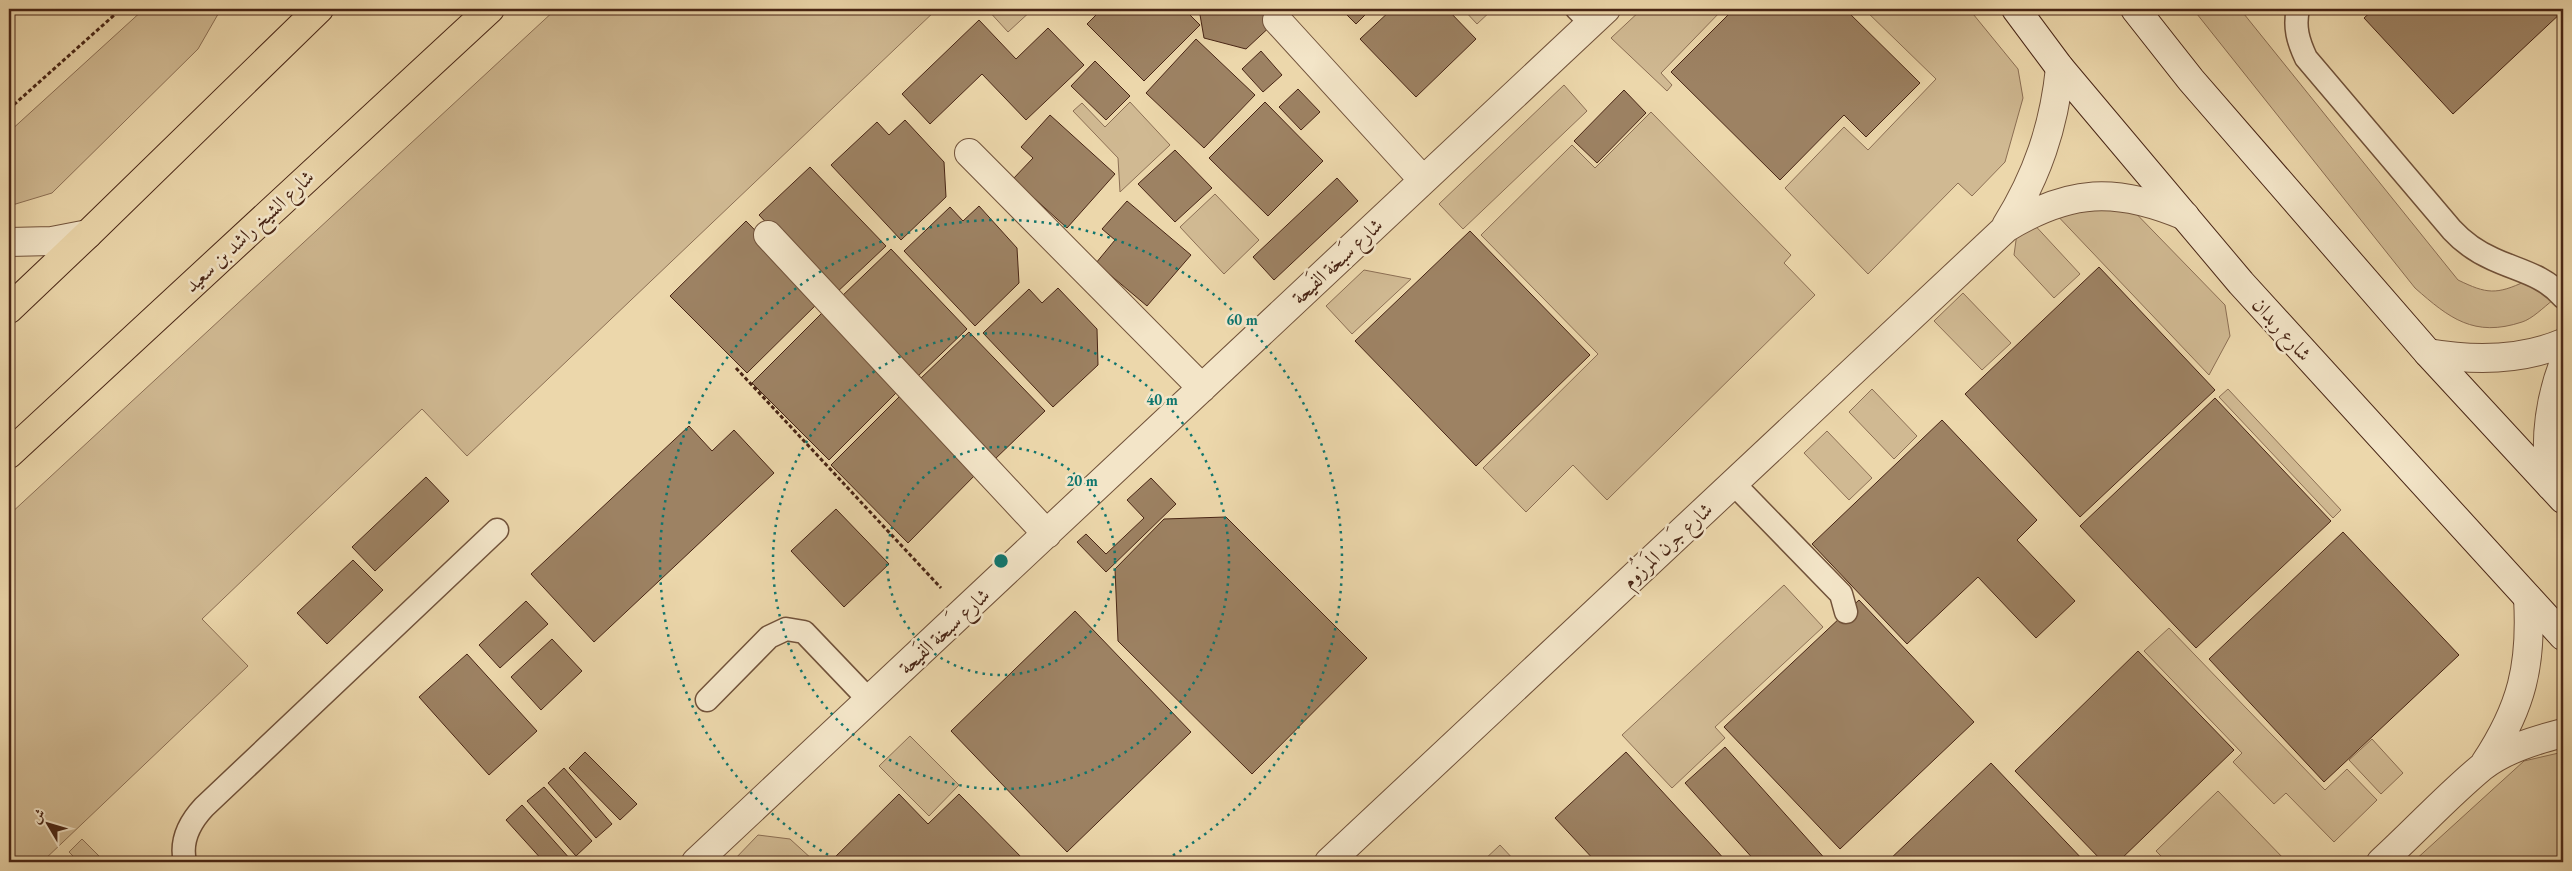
<svg xmlns="http://www.w3.org/2000/svg" width="2572" height="871" font-family="'EB Garamond',Amiri,serif">
	<style>
		.green { fill: #d0b992; stroke: #8c6f54 }
		.building { fill: #9d8263; stroke: #482515 }
		.lines { fill: none; stroke-linecap: round; stroke-linejoin: round }
		.service-casing { stroke: #71523a; stroke-width: 25 }
		.minor-casing { stroke: #71523a; stroke-width: 30 }
		.tertiary-casing { stroke: #71523a; stroke-width: 30 }
		.secondary-casing { stroke: #482515; stroke-width: 30 }
		.primary-casing { stroke: #482515; stroke-width: 30 }
		.path { stroke: #482515; stroke-width: 3; stroke-dasharray: 4 2.5; stroke-linecap: butt }
		.service { stroke: #f3e5c8; stroke-width: 22 }
		.minor { stroke: #f3e5c8; stroke-width: 28 }
		.tertiary { stroke: #f3e5c8; stroke-width: 28 }
		.secondary { stroke: #f3e5c8; stroke-width: 28 }
		.primary { stroke: #ecd7ab; stroke-width: 28 }
		.ring { fill: none; stroke: #0f766e; stroke-width: 2.5; stroke-dasharray: 2.5 5 }
		.labels { text-anchor: middle; dominant-baseline: central; stroke-width: 5; stroke-linejoin: round; paint-order: stroke }
		.street-label { font-size: 20px; fill: #482515; stroke: #f3e5c8 }
		.centre { fill: #0f766e; stroke: #f3e5c8; stroke-width: 2.5 }
		.ring-label { font-size: 15px; text-anchor: middle; font-weight: bold; fill: #0f766e; stroke: #f3e5c8; stroke-width: 5; stroke-linejoin: round; paint-order: stroke }
	</style>
	<rect width="100%" height="100%" fill="#ecd7ab"/>
	<filter id="stains"><feTurbulence type="fractalNoise" baseFrequency=".004" numOctaves="4"/><feColorMatrix values="0 0 0 0 .2 0 0 0 0 .09 0 0 0 0 .02 0 0 0 .5 -.17"/></filter>
	<radialGradient id="worn" r=".72"><stop offset=".6" stop-color="#630" stop-opacity="0"/><stop offset="1" stop-color="#630" stop-opacity=".3"/></radialGradient>
	<path class="green" d="M 144,9 L 221,9 L 198,49 L 52,193 L 9,206 L 9,132 Z
		M 556,9 L 937,9 L 467,456 L 422,409 L 202,619 L 248,666 L 42,862 L 9,862 L 9,515 Z
		M 987,9 L 1033,9 L 1008,32 Z
		M 1463,9 L 1493,9 L 1477,24 Z
		M 1642,9 L 1723,9 L 1661,73 L 1672,85 L 1667,91 L 1611,38 Z
		M 1864,9 L 1969,9 L 2018,69 L 2023,98 L 2005,162 L 1972,196 L 1958,183 L 1868,274 L 1785,188 L 1844,127 L 1868,150 L 1936,79 Z
		M 2193,9 L 2240,9 L 2458,280 C 2487,294 2496,295 2526,281 L 2553,300 C 2544,307 2532,319 2522,322 C 2474,338 2449,318 2415,288 Z
		M 1564,85 L 1587,111 L 1463,229 L 1439,204 Z
		M 1130,102 L 1170,145 L 1120,192 L 1118,158 L 1073,111 L 1082,103 L 1105,127 Z
		M 1651,112 L 1791,255 L 1784,263 L 1815,295 L 1607,500 L 1573,465 L 1526,512 L 1483,468 L 1598,354 L 1481,235 L 1572,145 L 1595,168 Z
		M 1215,194 L 1259,240 L 1224,274 L 1180,227 Z
		M 2121,198 L 2225,305 L 2230,336 L 2209,375 L 2051,209 Z
		M 2030,220 L 2080,274 L 2054,298 L 2014,255 L 2017,233 Z
		M 1364,270 L 1411,279 L 1352,334 L 1326,306 Z
		M 1963,293 L 2011,343 L 1982,370 L 1934,321 Z
		M 1872,389 L 1917,436 L 1894,459 L 1849,412 Z
		M 2228,389 L 2341,510 L 2333,518 L 2219,397 Z
		M 1827,431 L 1872,478 L 1849,500 L 1804,453 Z
		M 1784,585 L 1823,627 L 1715,727 L 1725,738 L 1672,788 L 1622,735 Z
		M 2169,628 L 2325,790 L 2347,769 L 2377,800 L 2334,842 L 2286,793 L 2274,804 L 2233,762 L 2242,753 L 2144,651 Z
		M 910,736 L 959,785 L 929,816 L 879,766 Z
		M 2372,739 L 2403,773 L 2381,794 L 2349,760 Z
		M 2563,752 L 2563,862 L 2413,862 L 2524,761 Z
		M 2218,791 L 2287,862 L 2167,862 L 2156,851 Z
		M 758,835 L 790,839 L 813,860 L 810,862 L 732,862 Z
		M 82,839 L 105,862 L 79,862 L 69,852 Z
		M 1500,845 L 1516,862 L 1482,862 Z"/>
	<path class="building" d="M 1102,9 L 1184,9 L 1200,25 L 1144,81 L 1087,24 Z
		M 1199,9 L 1289,9 L 1246,49 L 1204,38 Z
		M 1341,9 L 1371,9 L 1356,24 Z
		M 1392,9 L 1447,9 L 1476,39 L 1416,97 L 1360,39 Z
		M 1734,9 L 1845,9 L 1920,83 L 1866,137 L 1844,115 L 1780,180 L 1671,72 Z
		M 2374,9 L 2563,9 L 2563,11 L 2453,114 L 2364,18 Z
		M 979,20 L 1016,59 L 1048,28 L 1084,65 L 1026,120 L 982,74 L 930,124 L 902,94 Z
		M 1196,39 L 1255,95 L 1204,148 L 1146,93 Z
		M 1261,51 L 1282,75 L 1263,92 L 1242,69 Z
		M 1095,61 L 1130,96 L 1106,120 L 1071,86 Z
		M 1298,89 L 1320,112 L 1301,130 L 1279,107 Z
		M 1624,90 L 1646,113 L 1597,163 L 1574,141 Z
		M 1265,102 L 1323,161 L 1268,216 L 1209,158 Z
		M 1050,115 L 1115,174 L 1067,228 L 1013,179 L 1033,158 L 1021,147 Z
		M 905,120 L 944,162 L 946,197 L 901,240 L 831,165 L 877,122 L 889,135 Z
		M 1175,150 L 1212,188 L 1175,222 L 1138,184 Z
		M 810,167 L 886,246 L 834,295 L 759,215 Z
		M 1337,178 L 1358,201 L 1274,280 L 1253,257 Z
		M 1127,201 L 1191,255 L 1147,306 L 1096,263 L 1115,240 L 1102,229 Z
		M 979,206 L 1017,248 L 1019,283 L 975,326 L 904,251 L 950,207 L 963,221 Z
		M 746,221 L 822,299 L 747,373 L 670,296 Z
		M 1470,231 L 1590,355 L 1476,466 L 1355,341 Z
		M 891,249 L 967,329 L 916,378 L 840,298 Z
		M 2099,267 L 2215,390 L 2080,517 L 1965,394 Z
		M 1058,288 L 1097,329 L 1098,365 L 1053,407 L 983,333 L 1029,289 L 1042,303 Z
		M 827,308 L 904,385 L 829,460 L 752,383 Z
		M 969,332 L 1045,411 L 994,460 L 919,380 Z
		M 906,390 L 982,468 L 908,543 L 831,465 Z
		M 2215,398 L 2331,521 L 2196,648 L 2080,526 Z
		M 1942,420 L 2037,520 L 2017,540 L 2075,601 L 2036,638 L 1978,577 L 1907,644 L 1812,544 Z
		M 689,426 L 712,451 L 734,430 L 774,473 L 594,642 L 531,574 Z
		M 426,477 L 449,501 L 375,571 L 352,547 Z
		M 1151,478 L 1176,504 L 1106,572 L 1077,542 L 1086,534 L 1106,554 L 1144,518 L 1127,500 Z
		M 836,509 L 889,564 L 844,607 L 791,551 Z
		M 1226,517 L 1367,658 L 1252,774 L 1118,641 L 1115,569 L 1164,519 Z
		M 2343,532 L 2459,655 L 2324,782 L 2209,659 Z
		M 353,560 L 383,590 L 327,644 L 297,613 Z
		M 1859,600 L 1974,722 L 1840,849 L 1724,727 Z
		M 526,601 L 548,624 L 500,668 L 479,645 Z
		M 1075,611 L 1191,732 L 1067,852 L 951,731 Z
		M 552,639 L 582,671 L 541,710 L 511,677 Z
		M 2138,651 L 2234,750 L 2118,862 L 2103,862 L 2015,771 Z
		M 467,654 L 537,731 L 489,775 L 419,697 Z
		M 1725,747 L 1828,862 L 1756,862 L 1685,783 Z
		M 585,752 L 637,804 L 620,820 L 569,768 Z
		M 1626,752 L 1727,862 L 1596,862 L 1555,818 Z
		M 1991,763 L 2085,862 L 1887,862 Z
		M 564,768 L 612,824 L 596,838 L 548,783 Z
		M 544,787 L 592,841 L 576,856 L 527,801 Z
		M 899,794 L 928,824 L 959,794 L 1026,862 L 830,862 Z
		M 522,805 L 571,860 L 568,862 L 544,862 L 506,820 Z"/>
	<g class="lines">
		<g class="service-casing">
			<path id="service" d="M 1577,9 L 1591,23
				M 2298,9 C 2294,27 2298,41 2306,58 L 2452,230 C 2464,243 2477,252 2493,259 C 2519,271 2544,275 2563,297
				M 1733,483 L 1841,594 L 1846,612
				M 707,700 L 769,637 L 786,629 L 804,632 L 869,700
				M 185,862 C 180,841 190,822 204,807 L 497,530"/>
		</g>
		<g class="minor-casing">
			<path id="minor" d="M 1277,20 L 1423,180
				M 969,153 L 1202,388
				M 2006,226 C 2037,176 2054,127 2060,68
				M 768,235 L 1047,534
				M 2428,353 C 2474,361 2520,361 2563,343
				M 2551,486 C 2544,443 2548,405 2563,365
				M 2485,763 C 2522,707 2532,665 2528,598
				M 696,862 L 1606,9
				M 1329,862 L 2006,228 C 2070,189 2116,187 2185,216
				M 2381,862 C 2415,831 2447,796 2482,767 C 2505,749 2536,740 2563,733"/>
		</g>
		<g class="tertiary-casing">
			<path id="tertiary" d="M 9,242 L 52,241 L 88,234"/>
		</g>
		<g class="secondary-casing">
			<path id="secondary" d="M 2016,9 L 2060,68 L 2241,283 L 2563,636
				M 2135,9 L 2191,80 L 2428,353 L 2563,499"/>
		</g>
		<g class="primary-casing">
			<path id="primary" d="M 9,309 L 88,234 L 319,9
				M 9,454 L 490,9"/>
		</g>
		<path class="path" d="M 9,109 L 121,9
			M 736,368 L 941,588"/>
		<use href="#service" class="service"/>
		<use href="#minor" class="minor"/>
		<use href="#tertiary" class="tertiary"/>
		<use href="#secondary" class="secondary"/>
		<use href="#primary" class="primary"/>
	</g>
	<g class="ring">
		<circle cx="1001" cy="561" r="114"/>
		<circle cx="1001" cy="561" r="228"/>
		<path d="M841 862A341 341 0 1 1 1161 862"/>
	</g>
	<g class="labels">
		<g class="street-label">
			<text transform="translate(249 231) rotate(-43)">شارع الشيخ راشد بن سعيد</text>
			<text transform="translate(1337 261) rotate(-43)">شارع سَبخة الفَيحة</text>
			<text transform="translate(2282 329) rotate(48)">شارع ربدان</text>
			<text transform="translate(1667 545) rotate(-43)">شارع جَرن المَرزُوم</text>
			<text transform="translate(944 631) rotate(-43)">شارع سَبخة الفَيحة</text>
		</g>
	</g>
	<circle cx="1001" cy="561" r="8" class="centre"/>
	<g class="ring-label">
		<text x="1242" y="325">60 m</text>
		<text x="1162" y="405">40 m</text>
		<text x="1082" y="486">20 m</text>
	</g>
	<rect width="2572" height="871" fill="none" stroke="#ecd7ab" stroke-width="30"/>
	<rect x="10" y="10" width="2552" height="851" fill="none" stroke="#482515" stroke-width="2.5"/>
	<rect x="15" y="15" width="2542" height="841" fill="none" stroke="#482515"/>
	<g transform="translate(48 824) rotate(308)" stroke="#f3e5c8" stroke-width="4" paint-order="stroke">
	<path d="M0-4L9 19L0 12L-9 19Z" fill="#482515"/>
	<text y="-8" font-size="14" font-weight="bold" text-anchor="middle" fill="#482515">ش</text>
	</g>
	<rect width="100%" height="100%" filter="url(#stains)"/>
	<rect width="100%" height="100%" fill="url(#worn)"/>
</svg>
